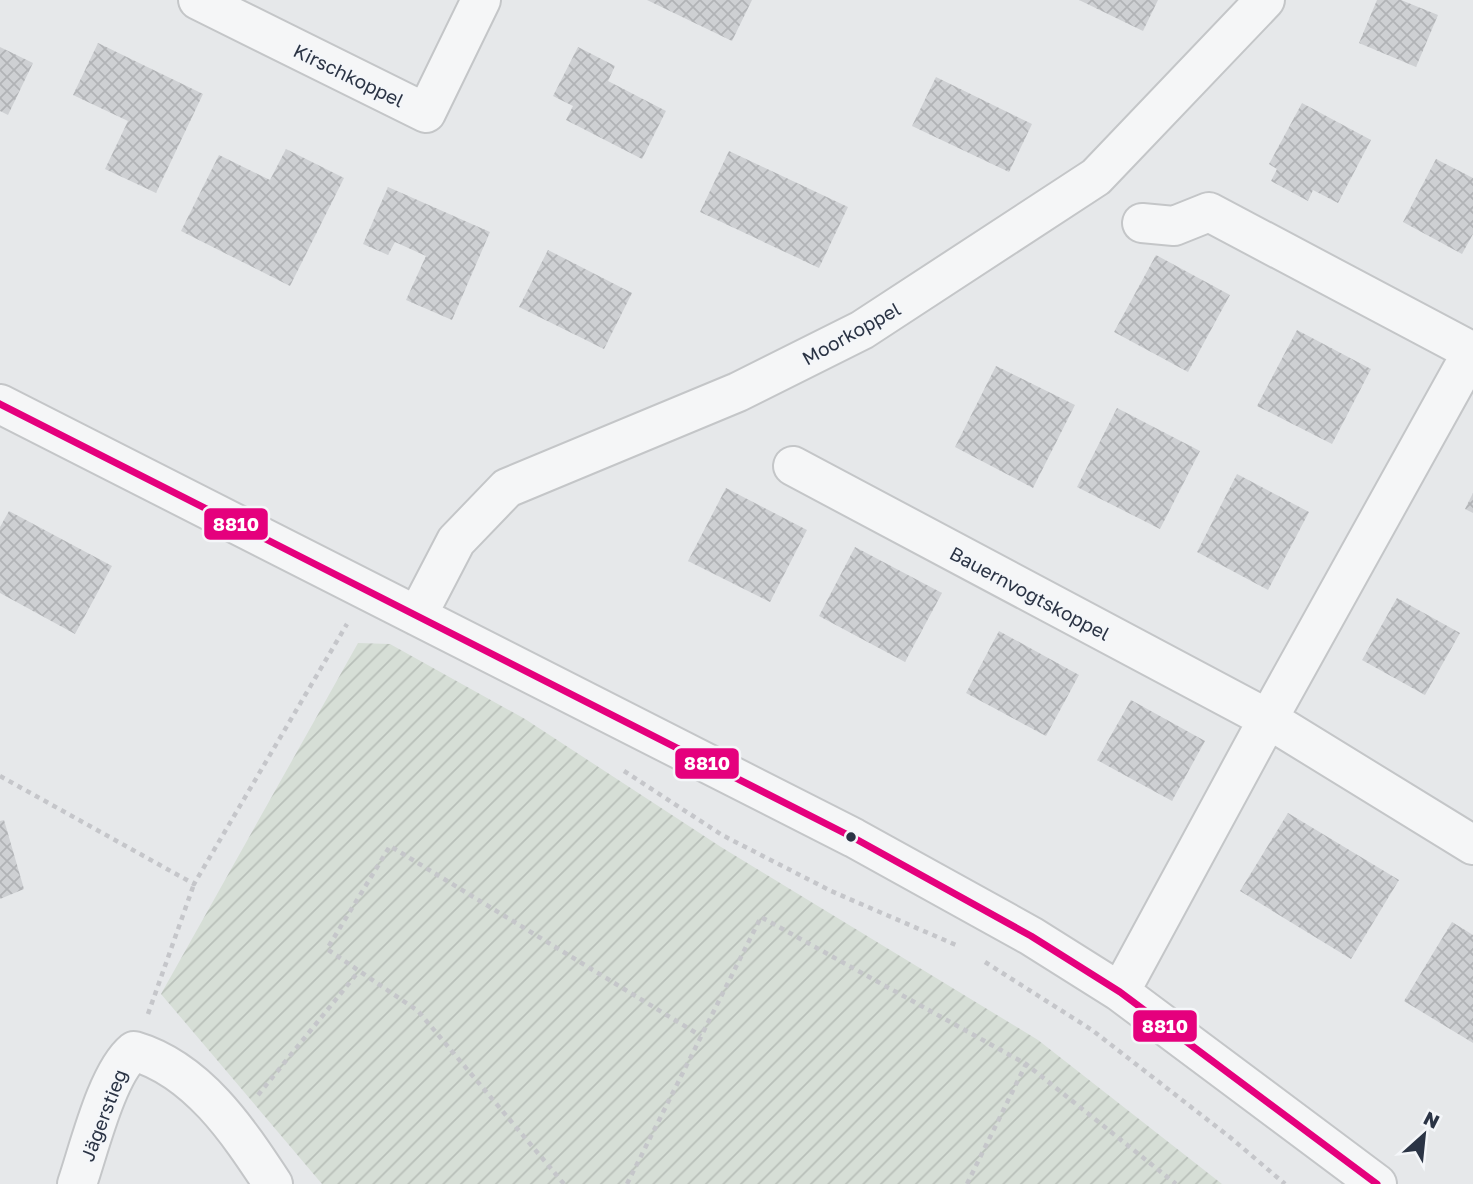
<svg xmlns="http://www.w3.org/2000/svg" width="1473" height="1184" font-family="'Golos Text',sans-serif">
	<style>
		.garden { fill: url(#garden-furrows) }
		.building { fill: url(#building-cross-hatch) }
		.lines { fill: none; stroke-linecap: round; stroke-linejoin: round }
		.minor-casing { stroke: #c4c6c8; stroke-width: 42 }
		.path { stroke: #c5c6ca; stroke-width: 4.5; stroke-dasharray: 5 5; stroke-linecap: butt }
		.minor { stroke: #f5f6f7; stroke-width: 38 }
		.bus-1-casing { stroke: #f4f6f9; stroke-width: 12 }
		.bus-1 { stroke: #e5007d; stroke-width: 7 }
		.bus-dot { fill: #2b3445; stroke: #f4f6f9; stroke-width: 2.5 }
		.labels { text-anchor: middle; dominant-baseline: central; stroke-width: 5; stroke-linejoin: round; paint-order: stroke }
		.street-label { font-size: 19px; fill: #2b3445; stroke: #f4f6f9 }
		.line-badge { stroke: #f4f6f9; stroke-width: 2.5 }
		.badge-label { font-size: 19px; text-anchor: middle; font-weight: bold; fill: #fff }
	</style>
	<defs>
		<pattern id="garden-furrows" width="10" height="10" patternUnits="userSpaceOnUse" patternTransform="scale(1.75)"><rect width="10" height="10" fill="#d6ded6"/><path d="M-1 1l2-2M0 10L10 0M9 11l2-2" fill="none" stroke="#b8bfb9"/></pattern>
		<pattern id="building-cross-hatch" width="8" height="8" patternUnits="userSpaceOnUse" patternTransform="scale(1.75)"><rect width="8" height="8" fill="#ced0d3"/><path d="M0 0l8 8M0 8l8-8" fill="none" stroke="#b1b3b6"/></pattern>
	</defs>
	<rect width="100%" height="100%" fill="#e6e8ea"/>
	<path class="garden" d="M 358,643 L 390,644 L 525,719 L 721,847 L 1038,1040 L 1222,1184 L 322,1184 L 161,994 Z"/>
	<path class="building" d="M 647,0 L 752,0 L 732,41 Z
		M 1079,0 L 1158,0 L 1143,31 Z
		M 1377,0 L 1401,0 L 1438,15 L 1416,67 L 1359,43 Z
		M 98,43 L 203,94 L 156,193 L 105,169 L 128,121 L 73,95 Z
		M 0,47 L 33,63 L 8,115 L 0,111 Z
		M 578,47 L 615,66 L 608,81 L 666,111 L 642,159 L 566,120 L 573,106 L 553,96 Z
		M 936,77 L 1032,124 L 1009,172 L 912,126 Z
		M 1302,103 L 1371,140 L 1338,203 L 1313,190 L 1308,201 L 1271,181 L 1277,169 L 1269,164 Z
		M 286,149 L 344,178 L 290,286 L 181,231 L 219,155 L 270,180 Z
		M 729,151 L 848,207 L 819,268 L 700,212 Z
		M 1436,159 L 1473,178 L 1473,234 L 1462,254 L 1403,222 Z
		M 388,187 L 490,232 L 452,320 L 406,300 L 426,256 L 395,242 L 388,255 L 363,244 Z
		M 548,250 L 632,293 L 604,349 L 519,307 Z
		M 1156,255 L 1230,295 L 1188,372 L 1114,332 Z
		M 1297,330 L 1371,369 L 1332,444 L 1257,406 Z
		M 996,366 L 1075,405 L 1033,488 L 955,447 Z
		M 1117,408 L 1200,451 L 1160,529 L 1077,487 Z
		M 1237,474 L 1309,512 L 1268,590 L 1197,552 Z
		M 726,488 L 807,530 L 770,602 L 688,561 Z
		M 1473,493 L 1473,513 L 1465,509 Z
		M 9,511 L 112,566 L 75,634 L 0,593 L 0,527 Z
		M 855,547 L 942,593 L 905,662 L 819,616 Z
		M 1397,598 L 1460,633 L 1425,695 L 1362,660 Z
		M 999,631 L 1079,675 L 1046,736 L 966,693 Z
		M 1131,700 L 1205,741 L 1172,801 L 1097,760 Z
		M 1288,813 L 1399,880 L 1351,959 L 1240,891 Z
		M 4,820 L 24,889 L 0,899 L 0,821 Z
		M 1452,922 L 1473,935 L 1473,1043 L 1404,1001 Z"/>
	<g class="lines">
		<g class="minor-casing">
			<path id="minor" d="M 198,0 L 426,113 L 481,0
				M 1142,223 L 1174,226 L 1209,212 L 1473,352
				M 0,404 L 854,838 L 1031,936 L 1120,992 L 1377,1184
				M 793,466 L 1268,719 L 1473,845
				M 417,616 L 456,541 L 507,488 L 738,392 L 862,330 L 1096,177 L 1265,0
				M 1120,992 L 1268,719 L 1472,352
				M 77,1184 C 89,1149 107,1073 134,1051 C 198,1070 238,1131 273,1184"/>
		</g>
		<path class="path" d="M 624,771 L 722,835 L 831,891 L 956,945
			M 0,776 L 194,884 L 347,624
			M 985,962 L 1092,1030 L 1231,1138 L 1285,1184
			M 148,1014 L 194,884
			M 258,1095 L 359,971
			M 564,1184 L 418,1011 L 327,949 L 390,846 L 701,1036
			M 627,1184 L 761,917 L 1026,1064 L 1176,1184
			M 967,1184 L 1026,1064"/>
		<use href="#minor" class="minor"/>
		<g class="bus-1-casing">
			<path id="bus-1" d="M 0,404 L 854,838 L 1031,936 L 1120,992 L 1377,1184"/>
		</g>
		<use href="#bus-1" class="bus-1"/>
	</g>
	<circle class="bus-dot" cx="851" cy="837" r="6"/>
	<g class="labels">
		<g class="street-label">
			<text transform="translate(349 75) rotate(26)">Kirschkoppel</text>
			<text transform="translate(851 333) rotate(-29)">Moorkoppel</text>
			<text transform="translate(1030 593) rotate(28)">Bauernvogtskoppel</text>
			<text transform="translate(103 1115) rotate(-69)">Jägerstieg</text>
		</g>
	</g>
	<g class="line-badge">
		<rect x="203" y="507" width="66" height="34" rx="7" fill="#e5007d"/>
		<rect x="674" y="747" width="66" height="33" rx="7" fill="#e5007d"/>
		<rect x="1132" y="1009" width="66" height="34" rx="7" fill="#e5007d"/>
	</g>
	<g class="badge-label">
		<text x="236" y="531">8810</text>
		<text x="707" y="770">8810</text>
		<text x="1165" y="1033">8810</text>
	</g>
	<g transform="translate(1424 1135) rotate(27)" stroke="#f4f6f9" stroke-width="5" paint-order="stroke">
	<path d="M0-5L12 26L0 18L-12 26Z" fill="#2b3445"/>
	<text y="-10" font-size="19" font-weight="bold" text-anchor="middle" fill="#2b3445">N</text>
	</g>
</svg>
